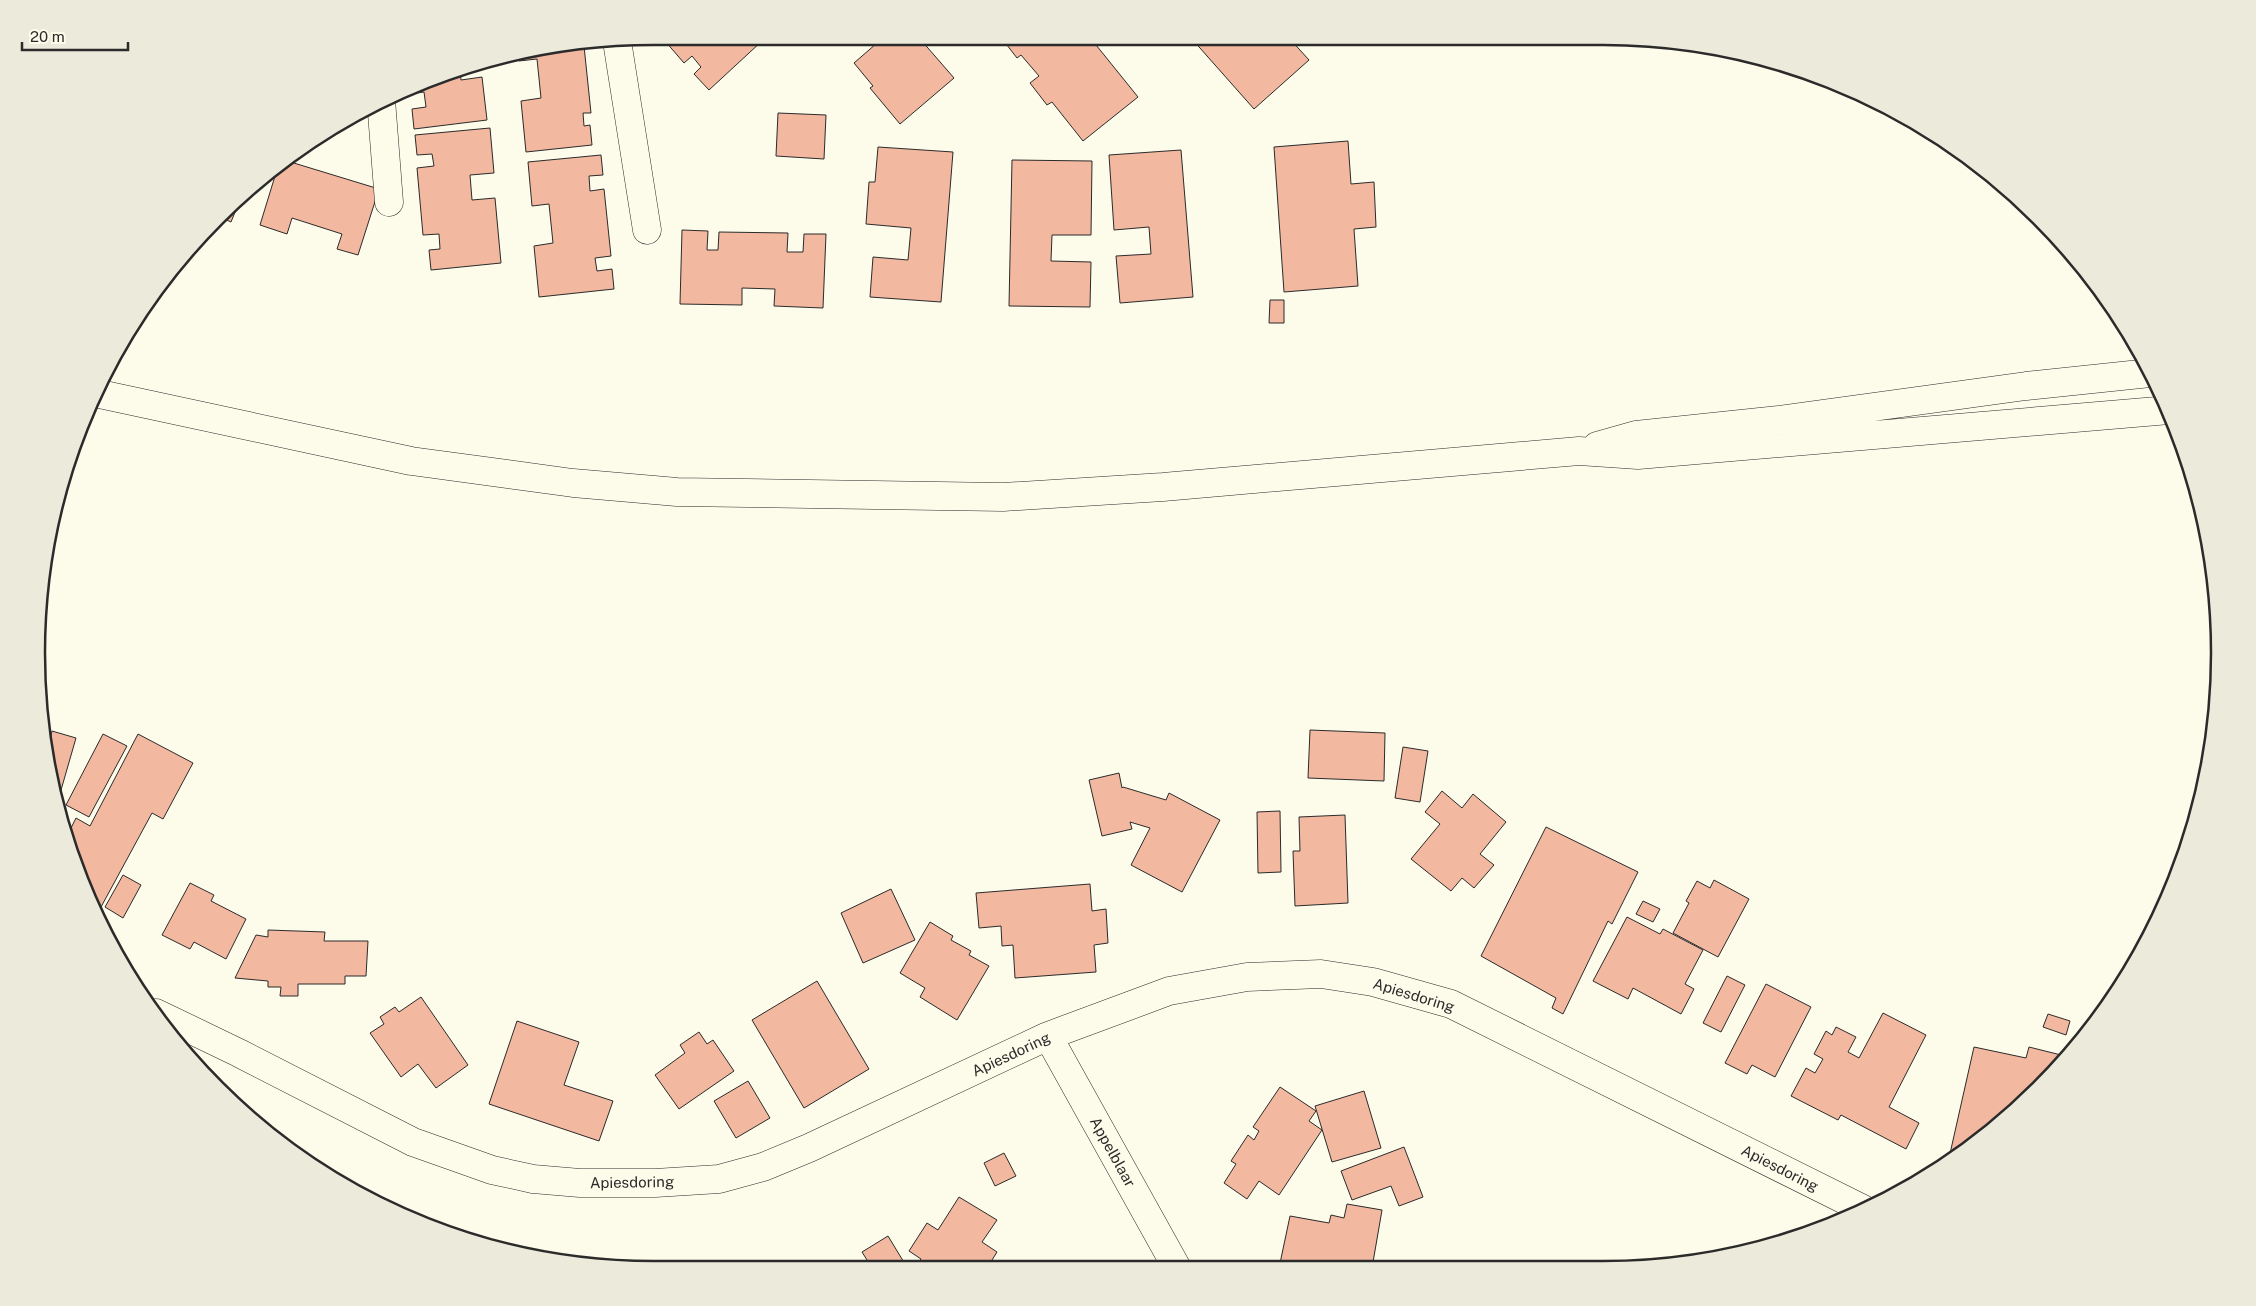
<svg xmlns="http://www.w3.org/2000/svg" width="2256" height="1306" font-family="'Public Sans',sans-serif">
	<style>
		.building { fill: #f2b8a0; stroke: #2b2b2b }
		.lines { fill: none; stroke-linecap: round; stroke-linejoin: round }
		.minor-casing { stroke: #2b2b2b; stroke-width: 29 }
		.minor { stroke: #fdfbea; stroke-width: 28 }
		.labels { text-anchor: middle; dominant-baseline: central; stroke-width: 4; stroke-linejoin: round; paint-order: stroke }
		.street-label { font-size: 15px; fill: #2b2b2b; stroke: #fdfbea }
		.rim { fill: none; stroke: #2b2b2b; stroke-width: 2.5 }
	</style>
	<rect width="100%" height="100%" fill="#fdfbea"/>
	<path class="building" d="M 1192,39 L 1290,39 L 1309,60 L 1254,109 Z
		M 875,40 L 921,40 L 954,78 L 900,124 L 870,88 L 873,86 L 854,63 L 877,43 Z
		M 1003,40 L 1092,40 L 1138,97 L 1083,141 L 1052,102 L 1047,105 L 1030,83 L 1039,76 L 1021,55 L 1017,58 Z
		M 665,41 L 762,41 L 709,90 L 694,74 L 701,67 L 692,56 L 684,63 Z
		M 572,42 L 577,42 L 578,46 L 584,46 L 591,113 L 583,113 L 584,126 L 590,125 L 592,145 L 526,152 L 521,101 L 541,98 L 537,59 L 519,61 L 519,54 Z
		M 460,68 L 461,80 L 482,77 L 487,120 L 414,129 L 412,109 L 426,107 L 424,92 L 410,94 L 410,88 Z
		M 778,113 L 826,115 L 824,159 L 776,156 Z
		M 490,128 L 494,173 L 470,175 L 472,200 L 495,198 L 501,263 L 431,270 L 429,250 L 440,249 L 439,234 L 423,235 L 417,168 L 434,166 L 432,154 L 417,155 L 415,135 Z
		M 1348,141 L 1351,184 L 1374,182 L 1376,227 L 1354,229 L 1358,286 L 1284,292 L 1274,147 Z
		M 878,147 L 953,152 L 941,302 L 870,297 L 873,257 L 908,260 L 911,228 L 866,224 L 869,182 L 875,182 Z
		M 1181,150 L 1193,297 L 1120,303 L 1116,256 L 1151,254 L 1149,227 L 1114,230 L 1109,155 Z
		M 601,155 L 603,175 L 589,176 L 590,191 L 604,189 L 611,256 L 595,258 L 597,271 L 612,269 L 614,289 L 539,297 L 534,246 L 553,243 L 549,204 L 532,206 L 528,162 Z
		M 284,160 L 379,189 L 358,255 L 337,249 L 342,234 L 292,218 L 287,234 L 260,225 L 279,163 Z
		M 1012,160 L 1092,161 L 1091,235 L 1052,235 L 1051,261 L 1091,262 L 1090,307 L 1009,306 Z
		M 242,195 L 231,222 L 218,216 Z
		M 682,230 L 708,231 L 707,250 L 718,250 L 719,232 L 788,233 L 787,252 L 803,252 L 804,234 L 826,234 L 823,308 L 774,306 L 775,289 L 742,288 L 742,305 L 680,304 Z
		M 1270,300 L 1284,300 L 1284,323 L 1269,323 Z
		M 1310,730 L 1385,733 L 1384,781 L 1308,778 Z
		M 52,731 L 76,738 L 57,804 L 48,774 L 46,754 Z
		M 103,734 L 127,746 L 89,817 L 66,805 Z
		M 138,734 L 193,763 L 163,819 L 152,813 L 101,907 L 89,900 L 83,889 L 67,836 L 76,818 L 90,826 Z
		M 1403,747 L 1428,751 L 1420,802 L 1395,798 Z
		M 1119,773 L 1122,788 L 1123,787 L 1166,800 L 1169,793 L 1220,820 L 1182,892 L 1131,865 L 1150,828 L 1130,822 L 1132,829 L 1102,836 L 1089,780 Z
		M 1442,791 L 1462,808 L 1473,794 L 1506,822 L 1480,854 L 1494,865 L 1474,888 L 1462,878 L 1451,891 L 1411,859 L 1440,824 L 1425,812 Z
		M 1280,811 L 1281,872 L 1258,873 L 1257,812 Z
		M 1345,815 L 1348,903 L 1295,906 L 1293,851 L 1300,851 L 1299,817 Z
		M 1546,827 L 1638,872 L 1612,924 L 1608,921 L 1563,1014 L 1552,1008 L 1556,998 L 1481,956 Z
		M 123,875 L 141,885 L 123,918 L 105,907 Z
		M 1714,880 L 1749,899 L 1718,957 L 1673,933 L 1689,903 L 1686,901 L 1697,881 L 1710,888 Z
		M 190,883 L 214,895 L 211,901 L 246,919 L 226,959 L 194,942 L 190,949 L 162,935 Z
		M 1090,884 L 1092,911 L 1106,909 L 1108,943 L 1094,945 L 1096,972 L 1015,978 L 1013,945 L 1002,946 L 1001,926 L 979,928 L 976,893 Z
		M 891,889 L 915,940 L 863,963 L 841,913 Z
		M 1643,901 L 1660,909 L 1653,922 L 1636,914 Z
		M 1627,917 L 1660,934 L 1663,929 L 1703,950 L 1685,984 L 1694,989 L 1681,1014 L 1633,988 L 1628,999 L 1593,981 Z
		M 930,922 L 953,936 L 951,940 L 971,951 L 969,955 L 989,966 L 957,1020 L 920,997 L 925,988 L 900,973 Z
		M 268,930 L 325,932 L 324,941 L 368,941 L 366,976 L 345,976 L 345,984 L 298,984 L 298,996 L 280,996 L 281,987 L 268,987 L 268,981 L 235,978 L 256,935 L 268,937 Z
		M 1727,976 L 1745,985 L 1721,1032 L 1703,1023 Z
		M 817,981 L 869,1069 L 804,1108 L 752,1020 Z
		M 1766,984 L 1811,1007 L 1775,1077 L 1752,1065 L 1747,1074 L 1725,1063 Z
		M 421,997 L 468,1065 L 436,1088 L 418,1064 L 401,1077 L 370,1033 L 384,1024 L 380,1017 L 395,1007 L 399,1012 Z
		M 1883,1013 L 1926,1035 L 1889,1107 L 1919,1123 L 1906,1149 L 1841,1115 L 1838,1120 L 1791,1096 L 1806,1068 L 1815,1073 L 1823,1059 L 1814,1054 L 1826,1031 L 1832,1035 L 1836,1027 L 1856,1037 L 1848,1052 L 1859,1058 Z
		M 2048,1014 L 2070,1021 L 2066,1035 L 2043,1027 Z
		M 517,1021 L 579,1042 L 564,1085 L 613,1101 L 599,1141 L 489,1104 Z
		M 699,1032 L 707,1044 L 713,1040 L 734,1071 L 679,1109 L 655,1075 L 685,1053 L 680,1045 Z
		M 1974,1047 L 2026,1058 L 2029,1047 L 2061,1055 L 2058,1066 L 2039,1089 L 1949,1158 Z
		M 748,1081 L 770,1118 L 736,1138 L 714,1101 Z
		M 1280,1087 L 1316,1111 L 1309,1121 L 1322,1130 L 1279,1195 L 1259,1181 L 1247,1199 L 1224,1183 L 1236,1164 L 1231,1161 L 1248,1135 L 1254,1140 L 1259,1131 L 1253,1127 Z
		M 1364,1091 L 1381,1148 L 1332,1162 L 1315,1106 Z
		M 1404,1147 L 1423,1197 L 1399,1206 L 1391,1186 L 1352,1200 L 1341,1171 Z
		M 1004,1153 L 1016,1176 L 995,1186 L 984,1163 Z
		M 959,1197 L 997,1220 L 982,1242 L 997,1252 L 987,1268 L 915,1268 L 921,1259 L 909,1251 L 927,1223 L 938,1230 Z
		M 1347,1204 L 1382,1210 L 1372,1268 L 1279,1268 L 1290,1216 L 1329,1223 L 1331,1215 L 1344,1218 Z
		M 888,1236 L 905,1264 L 897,1268 L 872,1268 L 862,1252 Z"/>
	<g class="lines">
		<g class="minor-casing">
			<path id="minor" d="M 617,41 L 647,230
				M 381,100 L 389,202
				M 95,393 L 411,461 L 573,483 L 677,492 L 1003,497 L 1163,487 L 1579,451 L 1638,455 L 2169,410
				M 1597,446 L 1636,435 L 1779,420 L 2026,386 L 2150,373
				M 156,1013 L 239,1053 L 413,1142 L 492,1170 L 533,1179 L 580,1183 L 655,1183 L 719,1179 L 763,1167 L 809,1148 L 1048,1036 L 1169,991 L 1247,977 L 1321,974 L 1373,982 L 1451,1004 L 1863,1209
				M 1048,1036 L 1177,1268"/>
		</g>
		<use href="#minor" class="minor"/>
	</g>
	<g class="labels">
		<g class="street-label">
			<text transform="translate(1414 995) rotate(17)">Apiesdoring</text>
			<text transform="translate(1011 1054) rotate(-25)">Apiesdoring</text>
			<text transform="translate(1113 1152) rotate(61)">Appelblaar</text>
			<text transform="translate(1780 1168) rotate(27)">Apiesdoring</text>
			<text transform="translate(632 1182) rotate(-1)">Apiesdoring</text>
		</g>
	</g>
	<path d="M0 0H2256V1306H0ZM653 45H1603A608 608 0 0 1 2211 653V653A608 608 0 0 1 1603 1261H653A608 608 0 0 1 45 653V653A608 608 0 0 1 653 45Z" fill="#eceadb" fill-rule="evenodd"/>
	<path class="rim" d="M653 45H1603A608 608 0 0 1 2211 653V653A608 608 0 0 1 1603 1261H653A608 608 0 0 1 45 653V653A608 608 0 0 1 653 45Z"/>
	<path d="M22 42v8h106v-8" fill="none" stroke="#2b2b2b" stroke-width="2.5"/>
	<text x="30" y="42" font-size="15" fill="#2b2b2b" stroke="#fdfbea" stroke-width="4" paint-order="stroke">20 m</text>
</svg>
